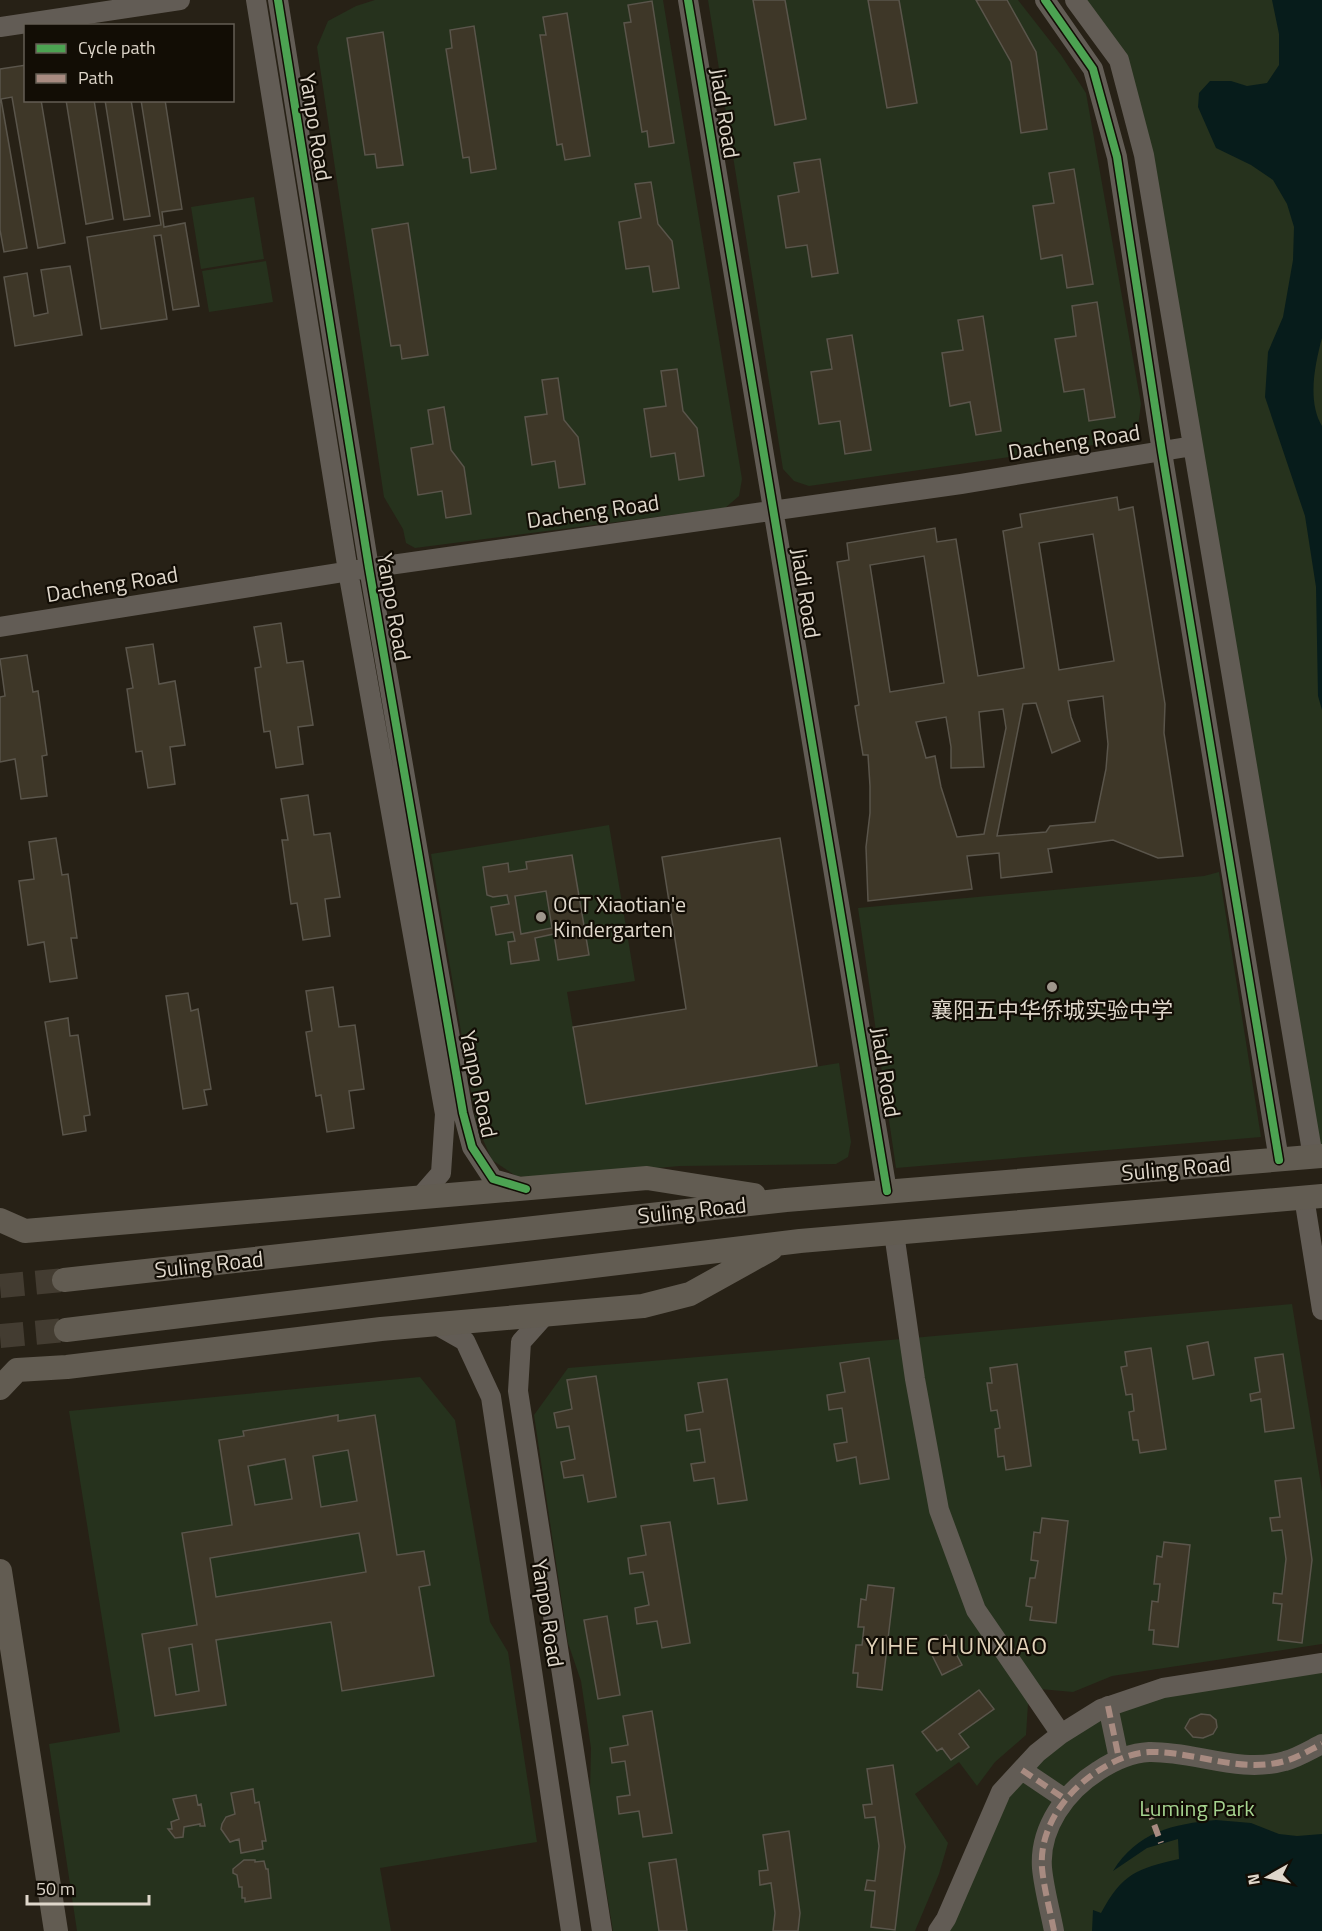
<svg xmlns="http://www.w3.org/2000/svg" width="1322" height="1931" font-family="'Titillium Web','Noto Sans SC',sans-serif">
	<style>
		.green { fill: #26321d }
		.water { fill: #071c1b }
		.building { fill: #3e3728; stroke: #5a554b; stroke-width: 1.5; fill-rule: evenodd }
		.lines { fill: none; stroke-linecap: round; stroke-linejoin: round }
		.major-tunnel { stroke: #433c31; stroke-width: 24; stroke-dasharray: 24 12; stroke-linecap: butt }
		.minor { stroke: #625c55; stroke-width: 20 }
		.major { stroke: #625c52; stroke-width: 24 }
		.quiet { stroke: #a88b81; stroke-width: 6; stroke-dasharray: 12 6; stroke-linecap: butt }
		.cycleway-casing { stroke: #120d05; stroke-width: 11 }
		.cycleway { stroke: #4ca352; stroke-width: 8 }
		.poi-dot { fill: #9f978c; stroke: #120d05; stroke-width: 2 }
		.labels { text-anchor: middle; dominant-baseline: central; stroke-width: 4.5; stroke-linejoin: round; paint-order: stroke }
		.street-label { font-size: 22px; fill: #dfd7cb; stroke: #120d05 }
		.poi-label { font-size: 22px; fill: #dfd7cb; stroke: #120d05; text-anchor: start }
		.park-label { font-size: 22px; fill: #a5d38f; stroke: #120d05 }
		.neighbourhood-label { font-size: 24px; letter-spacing: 1.5px; fill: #e2d2b9; stroke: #120d05 }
	</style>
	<rect width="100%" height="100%" fill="#272116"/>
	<path class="green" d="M 375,0 L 663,0 L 742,479 L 739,496 L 725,508 L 415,548 L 406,543 L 403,529 L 384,497 L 317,47 L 328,21 L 356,6 Z
		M 708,0 L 1018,0 L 1061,55 L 1086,93 L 1141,404 L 1138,426 L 1121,441 L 809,486 L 794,481 L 783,469 Z
		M 1075,0 L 1322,0 L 1322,1156 L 1119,60 Z
		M 254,197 L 264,259 L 201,269 L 191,207 Z
		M 266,261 L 273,302 L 209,312 L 202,271 Z
		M 609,825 L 635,981 L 567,992 L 586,1104 L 839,1063 L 851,1142 L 848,1157 L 836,1164 L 680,1166 L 537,1178 L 516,1176 L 492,1160 L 477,1126 L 431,854 Z
		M 1219,872 L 1261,1137 L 896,1168 L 858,908 L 1204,876 Z
		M 1292,1304 L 1322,1491 L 1322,1644 L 1112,1676 L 1073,1692 L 1029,1688 L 1026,1735 L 995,1762 L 977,1786 L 959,1762 L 915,1794 L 948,1843 L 939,1874 L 915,1931 L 613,1931 L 590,1792 L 591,1748 L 581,1681 L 568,1643 L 534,1415 L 568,1368 C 810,1348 1051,1325 1292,1304 Z
		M 420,1377 L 455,1420 L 490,1622 L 508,1652 L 537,1842 L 380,1868 L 391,1931 L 77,1931 L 49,1744 L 120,1732 L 69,1411 Z
		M 1322,1663 L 1322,1931 L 938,1931 L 1001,1792 L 1101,1709 Z"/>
	<path class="water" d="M 1272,0 L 1322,0 L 1322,338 C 1315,364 1307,401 1322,426 L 1322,710 L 1318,696 L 1316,587 L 1305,516 L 1265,397 L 1268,352 L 1283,317 L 1293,260 L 1294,227 L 1287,204 L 1273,180 L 1251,165 L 1216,148 L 1198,107 L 1199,93 L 1210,81 L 1231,81 L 1247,86 L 1267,83 L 1279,65 L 1279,34 Z
		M 1216,1820 L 1251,1823 L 1279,1834 L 1297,1836 L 1322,1834 L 1322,1931 L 1092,1931 L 1093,1910 L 1101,1913 C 1123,1873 1136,1869 1179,1859 L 1178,1839 L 1147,1848 L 1113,1871 C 1137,1832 1173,1824 1216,1820 Z"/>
	<path class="building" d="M 753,0 L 785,0 L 806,119 L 775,125 Z
		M 868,0 L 899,0 L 917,103 L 887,108 Z
		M 976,0 L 1007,0 L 1036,52 L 1047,129 L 1021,133 L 1011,62 Z
		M 652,1 L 674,143 L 649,147 L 647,131 L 642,132 L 624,23 L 631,22 L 628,5 Z
		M 567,13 L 590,156 L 565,160 L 562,144 L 557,145 L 540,35 L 546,35 L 543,17 Z
		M 474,26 L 496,169 L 471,173 L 469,157 L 463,158 L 446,49 L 452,48 L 450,30 Z
		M 383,32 L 403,165 L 377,168 L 375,154 L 365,155 L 347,38 Z
		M 26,65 L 26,100 L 41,100 L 65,243 L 38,248 L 12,97 L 1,99 L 27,248 L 4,252 L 0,230 L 0,69 Z
		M 66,100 L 94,100 L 113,219 L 86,224 Z
		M 105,100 L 131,100 L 150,216 L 124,220 Z
		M 141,100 L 165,100 L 182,209 L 162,212 L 164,227 L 185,223 L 199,306 L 173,310 L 161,235 L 154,236 L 167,319 L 101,329 L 87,237 L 161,225 Z
		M 820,159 L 838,273 L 812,277 L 807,245 L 786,248 L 778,196 L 799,192 L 794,163 Z
		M 1074,169 L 1093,284 L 1067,288 L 1062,255 L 1041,259 L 1033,206 L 1054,203 L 1049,173 Z
		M 651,182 L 658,224 L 672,241 L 679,288 L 653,292 L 649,266 L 626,269 L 619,222 L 641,218 L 635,184 Z
		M 408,223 L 428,355 L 402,359 L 400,345 L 391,346 L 372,229 Z
		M 70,266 L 82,335 L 15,346 L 4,277 L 27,273 L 34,316 L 48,313 L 41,270 Z
		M 1097,302 L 1115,417 L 1089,421 L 1084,389 L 1064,392 L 1055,339 L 1076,336 L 1072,306 Z
		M 983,316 L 1001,431 L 976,435 L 970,402 L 950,406 L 942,353 L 963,350 L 958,320 Z
		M 852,335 L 871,450 L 845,454 L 840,421 L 819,424 L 811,372 L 832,369 L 827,339 Z
		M 677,369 L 683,411 L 697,428 L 704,476 L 679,480 L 675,453 L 651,457 L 644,409 L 666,406 L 661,371 Z
		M 558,378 L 564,420 L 578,437 L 585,484 L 559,488 L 555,461 L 532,465 L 525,417 L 547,414 L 542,380 Z
		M 444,407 L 451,450 L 464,467 L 471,514 L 446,518 L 442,491 L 418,495 L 411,448 L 433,444 L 428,410 Z
		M 1117,497 L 1119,510 L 1133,507 L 1165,704 L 1164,733 L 1183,856 L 1158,858 L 1113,840 L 1048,849 L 1052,872 L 1001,878 L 999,853 L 967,856 L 972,889 L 868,901 L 866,847 L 870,813 L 870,786 L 868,755 L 863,755 L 855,706 L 859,705 L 837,562 L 849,560 L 847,543 L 935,528 L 937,542 L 956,539 L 978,676 L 1024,668 L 1003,531 L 1022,527 L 1020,514 ZM 1093,534 L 1114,661 L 1059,670 L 1039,543 ZM 924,556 L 944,683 L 890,692 L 870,565 ZM 1103,696 L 1108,744 L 1106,769 L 1095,822 L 1050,826 L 1046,832 L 997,836 L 1023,704 L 1036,703 L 1052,753 L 1080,741 L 1071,717 L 1068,701 ZM 1003,709 L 1006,728 L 984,834 L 957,837 L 941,787 L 935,756 L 926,758 L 916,722 L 946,717 L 951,747 L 951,768 L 984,767 L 979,712 Z
		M 281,623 L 287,663 L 303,661 L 313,725 L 298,727 L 303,764 L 276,768 L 270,731 L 264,732 L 255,668 L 261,667 L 254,627 Z
		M 153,644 L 159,684 L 175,681 L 185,745 L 170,747 L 175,784 L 148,788 L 142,751 L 136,752 L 127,689 L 133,688 L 126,648 Z
		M 27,655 L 33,692 L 38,691 L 47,755 L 42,756 L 47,796 L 21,799 L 15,759 L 0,762 L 0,697 L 5,696 L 0,659 Z
		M 308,795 L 314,835 L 330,833 L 340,897 L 325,899 L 330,936 L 303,940 L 297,903 L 291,904 L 282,840 L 288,840 L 281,799 Z
		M 56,838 L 62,875 L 68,874 L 77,938 L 71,938 L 77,978 L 50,982 L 44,942 L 28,945 L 19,881 L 34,879 L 29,842 Z
		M 780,838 L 817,1066 L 586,1104 L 573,1027 L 686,1009 L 662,857 Z
		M 572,855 L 589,955 L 558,960 L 554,934 L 535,938 L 539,960 L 511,964 L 508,942 L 515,941 L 513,932 L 496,935 L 491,907 L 509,904 L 507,895 L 493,897 L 487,895 L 483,867 L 508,863 L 509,872 L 527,869 L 526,862 ZM 546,891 L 552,928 L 521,934 L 515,896 Z
		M 333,987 L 339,1027 L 355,1025 L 364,1089 L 349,1091 L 354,1128 L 327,1132 L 321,1095 L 316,1096 L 306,1032 L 312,1031 L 306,991 Z
		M 188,993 L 191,1011 L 198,1009 L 211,1089 L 204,1090 L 207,1105 L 183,1109 L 166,996 Z
		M 68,1018 L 70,1036 L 78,1035 L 90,1115 L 84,1116 L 86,1131 L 63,1135 L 45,1022 Z
		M 1208,1342 L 1214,1375 L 1193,1379 L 1187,1346 Z
		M 1151,1348 L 1166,1449 L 1140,1453 L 1138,1440 L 1133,1440 L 1129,1412 L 1134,1411 L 1132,1394 L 1126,1395 L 1121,1367 L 1127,1366 L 1125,1352 Z
		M 1283,1354 L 1294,1428 L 1265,1432 L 1261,1399 L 1251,1401 L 1250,1394 L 1260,1392 L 1255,1358 Z
		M 869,1358 L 889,1479 L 860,1484 L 856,1457 L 837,1461 L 834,1444 L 847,1442 L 842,1408 L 829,1410 L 827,1395 L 845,1392 L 840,1363 Z
		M 1017,1364 L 1031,1466 L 1006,1470 L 1004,1456 L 998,1457 L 995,1429 L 1000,1428 L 997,1410 L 991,1411 L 987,1383 L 992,1383 L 990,1368 Z
		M 596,1376 L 616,1497 L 588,1502 L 583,1475 L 564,1478 L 561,1462 L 575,1459 L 569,1426 L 557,1428 L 554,1413 L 572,1409 L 567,1380 Z
		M 727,1379 L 747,1500 L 718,1504 L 714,1478 L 694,1481 L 691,1464 L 705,1462 L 700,1429 L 687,1431 L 685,1415 L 703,1412 L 698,1383 Z
		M 338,1415 L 338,1421 L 375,1415 L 397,1555 L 424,1551 L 430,1585 L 419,1587 L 434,1676 L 342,1691 L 331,1622 L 216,1640 L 226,1705 L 155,1716 L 142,1634 L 197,1625 L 182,1533 L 232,1525 L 219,1440 L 244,1436 L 243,1431 ZM 348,1450 L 357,1501 L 321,1507 L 313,1456 ZM 285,1459 L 292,1499 L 255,1505 L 248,1466 ZM 359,1533 L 366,1572 L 216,1597 L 210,1558 ZM 192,1644 L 199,1691 L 176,1695 L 169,1648 Z
		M 1301,1478 L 1312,1560 L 1302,1643 L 1278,1640 L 1282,1604 L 1273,1603 L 1274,1593 L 1282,1594 L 1286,1559 L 1282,1530 L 1272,1531 L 1270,1518 L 1280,1517 L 1275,1481 Z
		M 1042,1518 L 1068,1521 L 1056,1623 L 1030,1620 L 1032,1607 L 1026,1606 L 1030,1578 L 1035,1578 L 1038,1561 L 1031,1560 L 1034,1532 L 1040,1533 Z
		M 670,1522 L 690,1643 L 662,1648 L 657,1621 L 637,1624 L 635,1608 L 649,1605 L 643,1572 L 630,1574 L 628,1558 L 646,1555 L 641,1526 Z
		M 1164,1542 L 1190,1545 L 1178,1647 L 1153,1644 L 1154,1630 L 1149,1630 L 1152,1601 L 1158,1602 L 1160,1584 L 1154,1584 L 1157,1556 L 1162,1557 Z
		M 868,1585 L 894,1588 L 882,1690 L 857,1687 L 858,1673 L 853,1673 L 856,1645 L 862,1645 L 864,1627 L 858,1627 L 861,1599 L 866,1600 Z
		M 607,1616 L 620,1695 L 598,1699 L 584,1620 Z
		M 946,1635 L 962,1665 L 942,1675 L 927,1645 Z
		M 979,1690 L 994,1709 L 959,1734 L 969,1747 L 951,1760 L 942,1748 L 937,1751 L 922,1732 Z
		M 652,1711 L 672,1833 L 643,1837 L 639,1811 L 619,1814 L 617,1797 L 630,1795 L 625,1761 L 612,1763 L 610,1748 L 628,1745 L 623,1716 Z
		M 1201,1714 L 1210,1715 L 1216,1720 L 1217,1727 L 1213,1734 L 1203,1738 L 1193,1737 L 1185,1728 L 1190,1719 Z
		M 893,1765 L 905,1847 L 895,1930 L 871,1927 L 875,1891 L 865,1890 L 867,1880 L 875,1881 L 879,1846 L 875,1817 L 865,1818 L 863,1805 L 872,1804 L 867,1769 Z
		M 253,1789 L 255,1803 L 259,1802 L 266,1841 L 262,1841 L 263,1849 L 241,1853 L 239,1839 L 230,1842 L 221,1829 L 222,1824 L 226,1817 L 235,1814 L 231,1793 Z
		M 196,1795 L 198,1805 L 201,1804 L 205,1826 L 200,1826 L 200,1824 L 184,1827 L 183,1837 L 175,1838 L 168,1829 L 172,1829 L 171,1822 L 179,1819 L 173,1799 Z
		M 789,1831 L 800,1913 L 798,1931 L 773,1931 L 775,1913 L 771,1883 L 760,1885 L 759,1871 L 768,1870 L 763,1835 Z
		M 676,1859 L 687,1931 L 659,1931 L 649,1863 Z
		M 244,1860 L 255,1860 L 255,1862 L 264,1861 L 266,1869 L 268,1869 L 271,1898 L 245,1902 L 245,1898 L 242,1898 L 242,1887 L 239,1887 L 237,1875 L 233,1873 L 233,1869 Z"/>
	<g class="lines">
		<path class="major-tunnel" d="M 0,1286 L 64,1280
			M 0,1336 L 66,1330"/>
		<path class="minor" d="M 256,0 L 348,571 L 445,1114 L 441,1173 L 420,1197
			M 278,0 L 369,568 L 463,1113 L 472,1147 L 493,1179 L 517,1186
			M 688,0 L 887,1191
			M 1045,0 L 1093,69 L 1117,157 L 1162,452 L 1279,1160
			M 1075,0 L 1119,60 L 1144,155 L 1313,1157
			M 0,27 L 180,0
			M 0,627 L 369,568 L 961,484 L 1193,446
			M 1304,1197 L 1322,1310
			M 894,1233 L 915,1379 L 939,1510 L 976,1610 L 1061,1734
			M 546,1314 L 521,1342 L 518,1391 L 602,1931
			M 435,1324 L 465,1341 L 491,1397 L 571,1931
			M 1108,1706 L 1119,1759
			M 1022,1770 L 1065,1799
			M 938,1931 L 946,1919 L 1001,1792 L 1037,1753 L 1061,1734 L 1101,1709 L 1163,1688 L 1322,1663
			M 1054,1931 C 1050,1910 1044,1889 1042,1868 C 1039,1828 1066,1791 1098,1771 C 1113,1761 1131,1753 1149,1752 C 1195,1751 1239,1774 1285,1761 C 1297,1758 1310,1750 1322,1744"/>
		<path class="major" d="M 0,1220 L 25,1231 L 647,1178 L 754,1195
			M 64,1280 L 786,1200 L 1322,1156
			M 66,1330 L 800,1241 L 1322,1196
			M 0,1388 L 17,1370 L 67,1367 L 381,1329 L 643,1306 L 690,1294 L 771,1249
			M 0,1571 L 56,1931"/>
		<path class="quiet" d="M 1108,1706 L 1119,1759
			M 1022,1770 L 1065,1799
			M 1148,1808 L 1161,1843
			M 1054,1931 C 1050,1910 1044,1889 1042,1868 C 1039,1828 1066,1791 1098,1771 C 1113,1761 1131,1753 1149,1752 C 1195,1751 1239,1774 1285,1761 C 1297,1758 1310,1750 1322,1744"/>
		<g class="cycleway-casing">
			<path id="cycleway" d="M 278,0 L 369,568 L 463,1113 L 472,1147 L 493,1179 L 526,1189
				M 688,0 L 887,1191
				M 1045,0 L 1093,69 L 1117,157 L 1162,452 L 1279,1160"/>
		</g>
		<use href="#cycleway" class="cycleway"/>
	</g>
	<g class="poi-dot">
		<circle cx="541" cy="917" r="6"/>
		<circle cx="1052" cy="987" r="6"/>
	</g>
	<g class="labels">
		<g class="street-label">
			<text transform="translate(725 113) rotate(81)">Jiadi Road</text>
			<text transform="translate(316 127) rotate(81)">Yanpo Road</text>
			<text transform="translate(1074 442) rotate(-9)">Dacheng Road</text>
			<text transform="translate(593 511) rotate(-8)">Dacheng Road</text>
			<text transform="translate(112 584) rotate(-9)">Dacheng Road</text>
			<text transform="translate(806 593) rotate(81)">Jiadi Road</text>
			<text transform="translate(394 607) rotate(80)">Yanpo Road</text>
			<text transform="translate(886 1072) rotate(81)">Jiadi Road</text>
			<text transform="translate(479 1084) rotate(78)">Yanpo Road</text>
			<text transform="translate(1176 1168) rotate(-5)">Suling Road</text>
			<text transform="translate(692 1210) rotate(-6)">Suling Road</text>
			<text transform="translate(209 1264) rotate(-6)">Suling Road</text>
			<text transform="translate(548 1613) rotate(81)">Yanpo Road</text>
		</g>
		<g class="poi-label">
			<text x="553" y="904">OCT Xiaotian'e<tspan x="553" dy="25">Kindergarten</tspan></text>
			<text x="1052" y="1010" text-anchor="middle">襄阳五中华侨城实验中学</text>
		</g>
		<g class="park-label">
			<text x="1197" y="1808">Luming Park</text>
		</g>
		<g class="neighbourhood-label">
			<text x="957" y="1645">YIHE CHUNXIAO</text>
		</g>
	</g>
	<rect x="24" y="24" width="210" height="78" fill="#120d05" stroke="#645e54" stroke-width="1.5"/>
	<rect x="36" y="44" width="30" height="9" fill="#4ca352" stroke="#645e54" stroke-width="1.5"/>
	<text x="78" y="54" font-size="18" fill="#dfd7cb">Cycle path</text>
	<rect x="36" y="74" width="30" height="9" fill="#a88b81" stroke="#645e54" stroke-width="1.5"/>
	<text x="78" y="84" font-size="18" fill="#dfd7cb">Path</text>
	<g transform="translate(1268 1877) rotate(261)" stroke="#120d05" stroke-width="4.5" paint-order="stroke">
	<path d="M0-4.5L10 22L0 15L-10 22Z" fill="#dfd7cb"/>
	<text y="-9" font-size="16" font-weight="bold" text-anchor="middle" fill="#dfd7cb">N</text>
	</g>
	<path d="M27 1895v9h122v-9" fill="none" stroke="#dfd7cb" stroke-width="3"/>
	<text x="36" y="1895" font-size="18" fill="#dfd7cb" stroke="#120d05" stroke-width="4.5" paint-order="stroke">50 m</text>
</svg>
